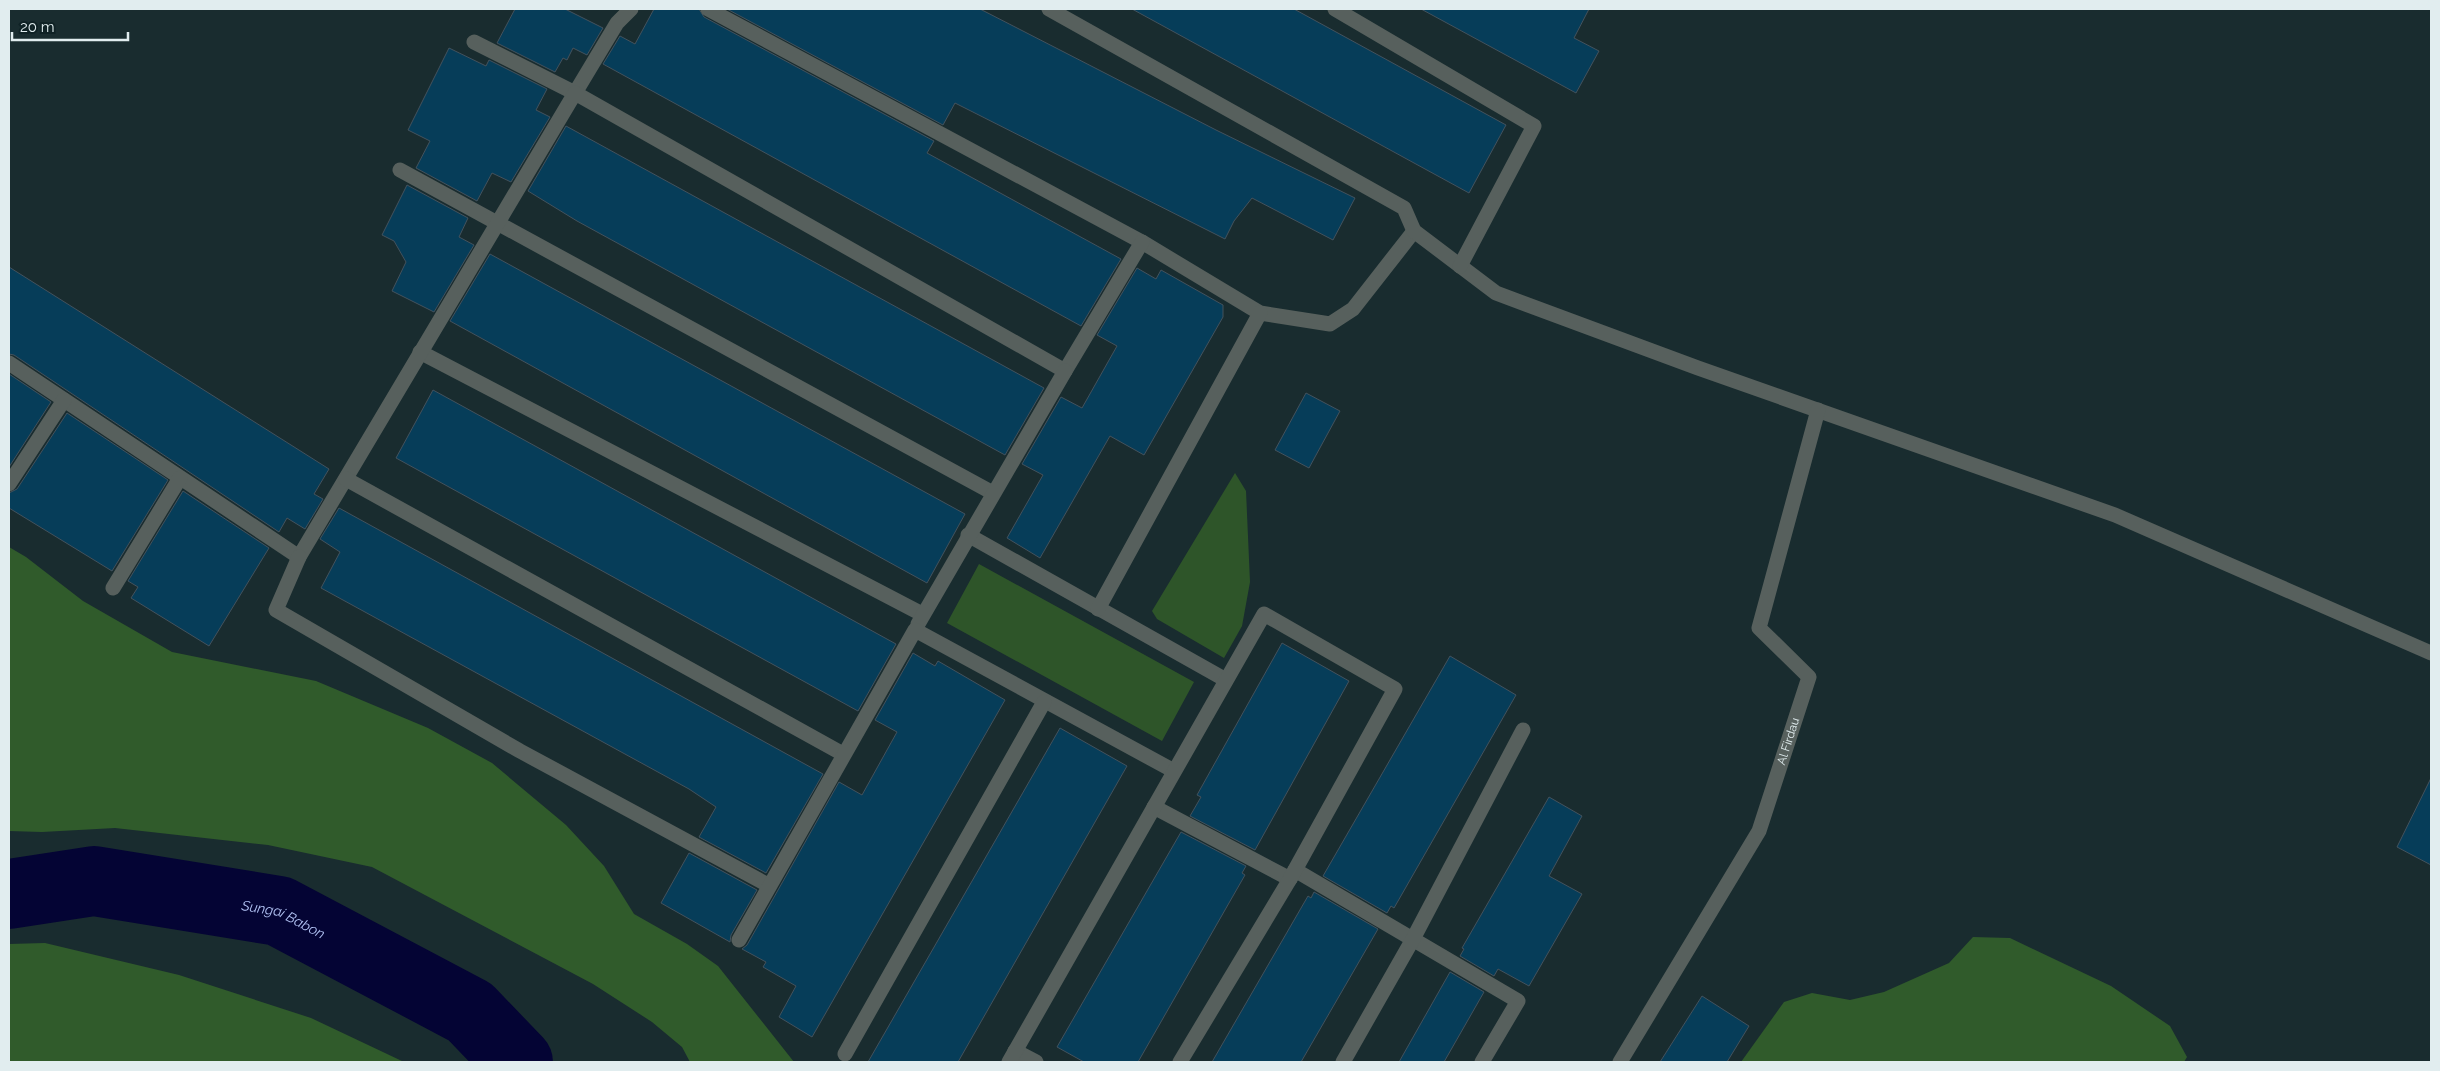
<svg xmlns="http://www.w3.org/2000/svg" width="2440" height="1071" font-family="Raleway,sans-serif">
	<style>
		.green { fill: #2e5529 }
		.forest { fill: #305b2b }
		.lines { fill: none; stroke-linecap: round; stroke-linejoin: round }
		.river { stroke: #040434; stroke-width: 70 }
		.building { fill: #063d59; stroke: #43525d }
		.minor { stroke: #57605d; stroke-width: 15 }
		.labels { text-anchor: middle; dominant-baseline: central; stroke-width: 4; stroke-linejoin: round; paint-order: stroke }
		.street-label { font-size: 12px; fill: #e1edef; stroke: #0f2225 }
		.water-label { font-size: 14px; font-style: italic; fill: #b0c1f2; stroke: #0f2225 }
	</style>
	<rect width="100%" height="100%" fill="#192c2f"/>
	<path class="green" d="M 1235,473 L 1246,491 L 1250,582 L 1242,626 L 1224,658 L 1157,619 L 1152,611 Z
		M 979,564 L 1194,682 L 1162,741 L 947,623 Z"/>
	<path class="forest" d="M 9,547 L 26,557 L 83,601 L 172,652 L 316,681 L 428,728 L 492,763 L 566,825 L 604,866 L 634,914 L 687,944 L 718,966 L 794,1062 L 690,1062 L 682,1047 L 652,1022 L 593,984 L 372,867 L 268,845 L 115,828 L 42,832 L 9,831 Z
		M 1973,937 L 2010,938 L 2111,986 L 2170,1026 L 2187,1057 L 2184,1062 L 1741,1062 L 1784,1002 L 1812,993 L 1850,1000 L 1884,992 L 1949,963 Z
		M 45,943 L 179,975 L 311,1018 L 404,1062 L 9,1062 L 9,944 Z"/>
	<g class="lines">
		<path class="river" id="s1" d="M 9,894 L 94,881 L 279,911 L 470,1012 L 518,1062"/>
	</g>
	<path class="building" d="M 515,9 L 565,9 L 603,28 L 587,55 L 573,48 L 567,60 L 563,58 L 555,72 L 497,43 Z
		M 654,9 L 699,9 L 704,17 L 934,141 L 927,153 L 1121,259 L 1081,326 L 603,64 L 620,36 L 635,44 Z
		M 727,9 L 980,9 L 1216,130 L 1355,198 L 1333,240 L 1252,198 L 1234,221 L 1225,239 L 955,103 L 943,125 Z
		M 1132,9 L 1294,9 L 1506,125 L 1469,193 Z
		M 1421,9 L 1589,9 L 1574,38 L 1599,51 L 1576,93 Z
		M 449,48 L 486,66 L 489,60 L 547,89 L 536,110 L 550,117 L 511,182 L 492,173 L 477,201 L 416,168 L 430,141 L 408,130 Z
		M 566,126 L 1044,388 L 1005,455 L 577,221 L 528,191 Z
		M 407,185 L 468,218 L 459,237 L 474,245 L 434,312 L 392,291 L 406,262 L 394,241 L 382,235 Z
		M 490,254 L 965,514 L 927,583 L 450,321 Z
		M 9,267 L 329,469 L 314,494 L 323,499 L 305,529 L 287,518 L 279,532 L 14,355 L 9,354 Z
		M 1137,268 L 1156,279 L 1161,270 L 1223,305 L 1223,317 L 1144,455 L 1110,436 L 1040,558 L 1007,538 L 1043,475 L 1022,464 L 1061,397 L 1082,408 L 1117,346 L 1097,335 Z
		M 9,374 L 51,402 L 9,467 Z
		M 433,390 L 896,644 L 858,711 L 396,458 Z
		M 1306,393 L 1340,411 L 1309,468 L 1275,450 Z
		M 67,413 L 168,480 L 112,571 L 9,508 L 9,493 L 17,489 Z
		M 183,491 L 269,548 L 209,646 L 131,598 L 138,587 L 128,581 Z
		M 339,508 L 823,774 L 766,873 L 699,837 L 716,807 L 689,789 L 321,588 L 340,552 L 320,539 Z
		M 1282,643 L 1349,681 L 1255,850 L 1190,816 L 1201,797 L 1197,795 Z
		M 913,653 L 935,666 L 938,661 L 1005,700 L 812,1037 L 779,1017 L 796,986 L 763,967 L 766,962 L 742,949 L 747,945 L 839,782 L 862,795 L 897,732 L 875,720 Z
		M 1450,656 L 1516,695 L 1394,908 L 1391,906 L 1387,913 L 1323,876 Z
		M 1060,728 L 1127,766 L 958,1062 L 868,1062 Z
		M 2431,778 L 2431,865 L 2397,847 Z
		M 1549,797 L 1582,816 L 1549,876 L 1582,894 L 1529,986 L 1498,969 L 1494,976 L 1460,956 L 1464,949 L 1462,948 Z
		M 1181,832 L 1246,866 L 1242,873 L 1245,875 L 1138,1062 L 1084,1062 L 1057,1047 Z
		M 689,853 L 757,890 L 731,935 L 730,942 L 661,903 Z
		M 1314,892 L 1378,929 L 1301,1062 L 1212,1062 L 1308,896 L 1311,898 Z
		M 1450,972 L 1484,992 L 1444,1062 L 1399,1062 Z
		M 1702,996 L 1749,1026 L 1727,1062 L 1660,1062 Z"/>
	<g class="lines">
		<g class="minor">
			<path d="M 708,9 L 1142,242 L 1260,313 L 1330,324 L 1353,309 L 1414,231"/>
			<path d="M 1049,9 L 1404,208 L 1414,231 L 1496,293 L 1698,368 L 2115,515 L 2431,653"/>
			<path d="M 1335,9 L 1534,126 L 1460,266"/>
			<path d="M 474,42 L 575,93 L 617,23 L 631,9"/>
			<path d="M 400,170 L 993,493"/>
			<path d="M 420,352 L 922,614"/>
			<path d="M 9,363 L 299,557 L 575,93 L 1065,371 L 1142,242"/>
			<path d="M 346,479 L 843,754"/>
			<path d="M 9,484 L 64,400"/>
			<path d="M 968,535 L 1226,680"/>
			<path d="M 299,557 L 276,610 L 520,751 L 768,885"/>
			<path d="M 113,588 L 180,478"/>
			<path d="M 1098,609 L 1260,313"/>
			<path d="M 918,624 L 1065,371"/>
			<path d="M 1154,807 L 1290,879"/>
			<path d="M 1295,870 L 1518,1001 L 1482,1062"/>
			<path d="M 739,940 L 915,630 L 1174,771"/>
			<path d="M 1015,1051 L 1036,1062"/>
			<path d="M 845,1054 L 1044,702"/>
			<path d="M 1009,1062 L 1264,614 L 1395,689 L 1290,879 L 1180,1062"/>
			<path d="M 1343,1062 L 1413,939 L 1523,730"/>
			<path id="s2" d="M 1620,1062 L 1759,831 L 1809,677 L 1759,628 L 1818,410"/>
		</g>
	</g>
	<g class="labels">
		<g class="street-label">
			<text stroke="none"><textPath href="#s2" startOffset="364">Al Firdau</textPath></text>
		</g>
		<g class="water-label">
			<text stroke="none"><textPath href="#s1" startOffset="280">Sungai Babon</textPath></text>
		</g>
	</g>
	<rect width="2440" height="1071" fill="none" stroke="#e1edef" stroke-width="20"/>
	<path d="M12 32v8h116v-8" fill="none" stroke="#e1edef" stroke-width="2.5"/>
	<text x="20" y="32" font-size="15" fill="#e1edef" stroke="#0f2225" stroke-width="4" paint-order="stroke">20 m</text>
</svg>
